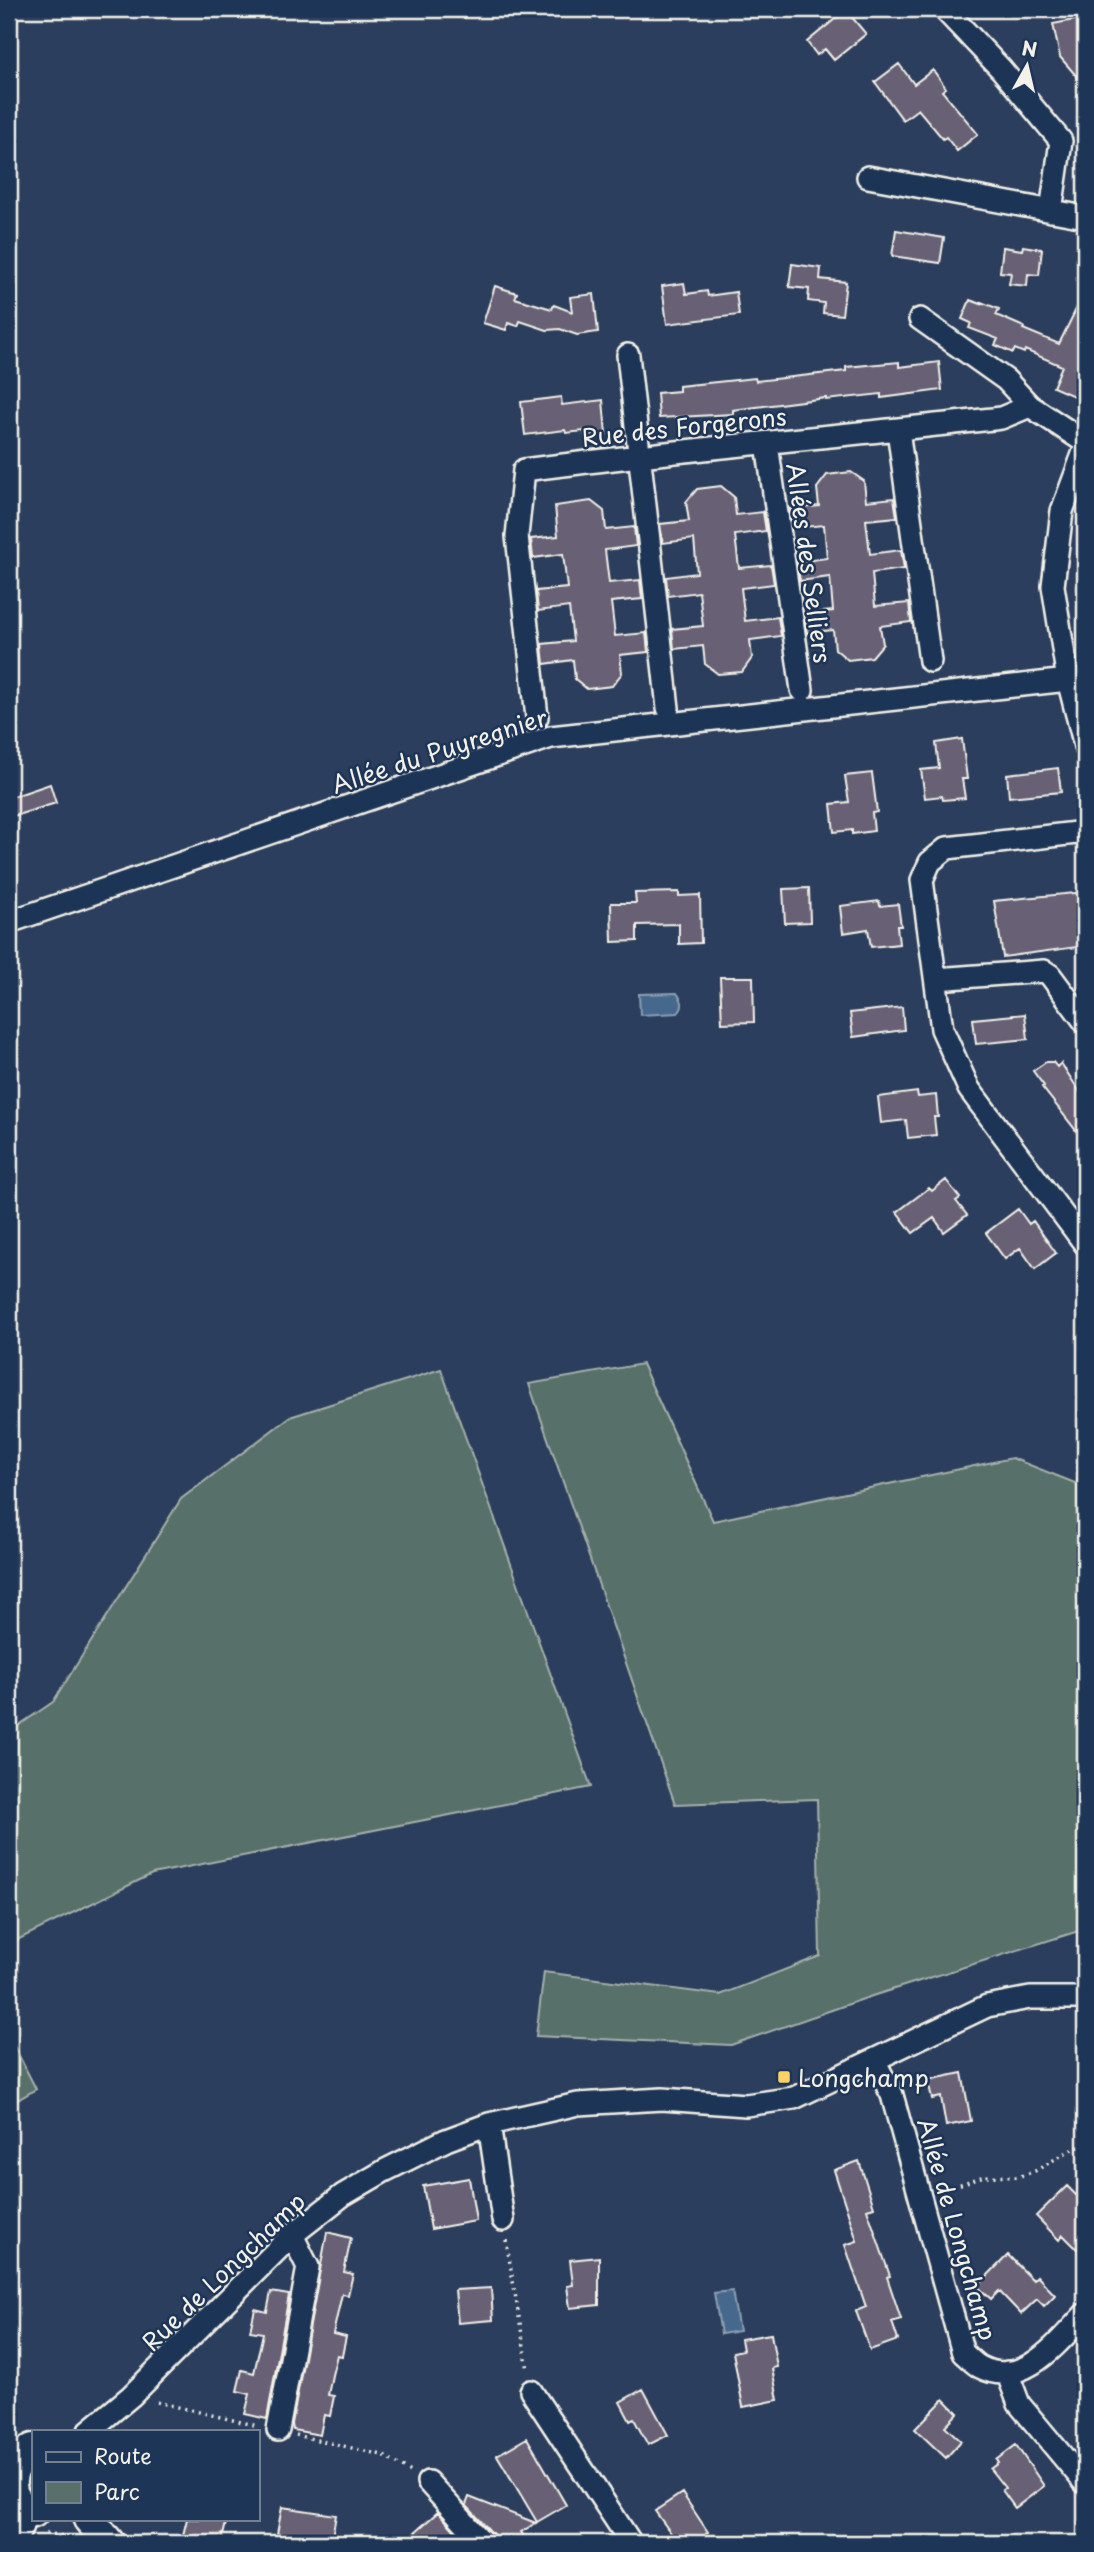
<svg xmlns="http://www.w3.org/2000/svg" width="1094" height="2552" font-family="'Playpen Sans',sans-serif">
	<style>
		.green { fill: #586f6b; stroke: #a6b0aa; stroke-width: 2 }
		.water { fill: #45688c; stroke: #8b9fb1; stroke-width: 2 }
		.building { fill: #676175; stroke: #f4f1e8; stroke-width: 2 }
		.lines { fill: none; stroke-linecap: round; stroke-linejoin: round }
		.minor-casing { stroke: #f4f1e8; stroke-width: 26 }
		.secondary-casing { stroke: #f4f1e8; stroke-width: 35 }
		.path { stroke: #f4f1e8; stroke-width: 3.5; stroke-dasharray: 2 5; stroke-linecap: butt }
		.minor { stroke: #1d3557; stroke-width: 21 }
		.secondary { stroke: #1d3557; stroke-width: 30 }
		.poi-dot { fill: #ffd166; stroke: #1d3557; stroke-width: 2.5 }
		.labels { text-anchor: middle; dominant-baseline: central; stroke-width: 5; stroke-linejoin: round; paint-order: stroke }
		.street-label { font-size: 24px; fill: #f4f1e8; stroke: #1d3557 }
		.poi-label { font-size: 24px; fill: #f4f1e8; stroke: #1d3557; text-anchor: start }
	</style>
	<rect width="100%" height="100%" fill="#2c3e5d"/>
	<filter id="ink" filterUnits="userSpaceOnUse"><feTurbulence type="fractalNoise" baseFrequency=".0143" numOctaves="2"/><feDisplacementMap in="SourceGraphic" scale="14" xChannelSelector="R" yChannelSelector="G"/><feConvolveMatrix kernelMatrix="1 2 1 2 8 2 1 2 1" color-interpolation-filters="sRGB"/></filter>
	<g filter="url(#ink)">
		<path class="green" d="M 642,1364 L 713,1521 L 1012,1458 L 1085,1487 L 1085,1929 L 872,1996 L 731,2045 L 536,2036 L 544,1972 L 720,1995 L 820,1956 L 817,1799 L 675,1804 L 529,1384 Z
			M 441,1369 L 591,1787 L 152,1874 L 9,1944 L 9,1732 L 53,1702 L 181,1499 L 290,1417 Z
			M 9,2036 L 36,2089 L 9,2105 Z"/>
		<path class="water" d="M 677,993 C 682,1000 685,1006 678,1013 L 640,1015 L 639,994 Z
			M 732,2291 L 739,2331 L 721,2334 L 714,2293 Z"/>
		<path class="building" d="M 846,10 L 866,34 L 834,60 L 825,49 L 817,55 L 807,42 Z
			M 1079,19 L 1085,48 L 1085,86 L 1060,57 L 1053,24 Z
			M 899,64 L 914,84 L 933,70 L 946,88 L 942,91 L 978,134 L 957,151 L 946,137 L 943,139 L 918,109 L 903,120 L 875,82 Z
			M 896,230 L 944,238 L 940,263 L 892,256 Z
			M 1023,246 L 1042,249 L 1039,275 L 1028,274 L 1027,286 L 1009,284 L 1011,273 L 1000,272 L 1003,247 L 1022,250 Z
			M 792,264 L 821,268 L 820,279 L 846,282 L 842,315 L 823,313 L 824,303 L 808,301 L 809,289 L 789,287 Z
			M 684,283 L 686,294 L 707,291 L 708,296 L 736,292 L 739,315 L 667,324 L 662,286 Z
			M 495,286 L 517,293 L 515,298 L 552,309 L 554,305 L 572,312 L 570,297 L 594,294 L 598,332 L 577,335 L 560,329 L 547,330 L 520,321 L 518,326 L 508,323 L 506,330 L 483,323 Z
			M 1085,291 L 1085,374 L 1076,397 L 1053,387 L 1062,366 L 1025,350 L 1024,353 L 1015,349 L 1013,353 L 995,345 L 998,339 L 969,328 L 971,323 L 962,319 L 970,300 L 981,304 L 981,302 L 999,309 L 996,315 L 1024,327 L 1023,329 L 1059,344 Z
			M 899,362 L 899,367 L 939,362 L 942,390 L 881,398 L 881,394 L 826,400 L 826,398 L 733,410 L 733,414 L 659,418 L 657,393 L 679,391 L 679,386 L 755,378 L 756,381 L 846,371 L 846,367 Z
			M 561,397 L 562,405 L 603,400 L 606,434 L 585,436 L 584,431 L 566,433 L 565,430 L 525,435 L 521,402 Z
			M 851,472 L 864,481 L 866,501 L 894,498 L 897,517 L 866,520 L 870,554 L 901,550 L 904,569 L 872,573 L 875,606 L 909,603 L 911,622 L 880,626 L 883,644 L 872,657 L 848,660 L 835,649 L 833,630 L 807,633 L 804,614 L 833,611 L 830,577 L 800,581 L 797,562 L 827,558 L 824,525 L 792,528 L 790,509 L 819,506 L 817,488 L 827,475 Z
			M 721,486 L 734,497 L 736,515 L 763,512 L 766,531 L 735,535 L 739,568 L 771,565 L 774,584 L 741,588 L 745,621 L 778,617 L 781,636 L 750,640 L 752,658 L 742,672 L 718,674 L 705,664 L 703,646 L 674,649 L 672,629 L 703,626 L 699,592 L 668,596 L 666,577 L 697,573 L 694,539 L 663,543 L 660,524 L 689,521 L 686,502 L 697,489 Z
			M 591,501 L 604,511 L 606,530 L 634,527 L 636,546 L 605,550 L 609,583 L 640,580 L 642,599 L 611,602 L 615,636 L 646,633 L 648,652 L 620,655 L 622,673 L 612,686 L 587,689 L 575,679 L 573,660 L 544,664 L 542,644 L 573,641 L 569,607 L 538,611 L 536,591 L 567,588 L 563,554 L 533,558 L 531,539 L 558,536 L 555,506 Z
			M 962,739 L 967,779 L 962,779 L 965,798 L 943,800 L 942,796 L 925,798 L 921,770 L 939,768 L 936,743 Z
			M 1058,768 L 1061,792 L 1009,797 L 1007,774 Z
			M 872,773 L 877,812 L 872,813 L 874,831 L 852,834 L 852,830 L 834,832 L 831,804 L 849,802 L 845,776 Z
			M 50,784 L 56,803 L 14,816 L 9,798 Z
			M 809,888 L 810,922 L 785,923 L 783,889 Z
			M 679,892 L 679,896 L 700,895 L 701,943 L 679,944 L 679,924 L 637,925 L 637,941 L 612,942 L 611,903 L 636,903 L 635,893 Z
			M 1085,892 L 1085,946 L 1003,957 L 994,901 Z
			M 879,901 L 880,906 L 898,904 L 901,926 L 897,926 L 899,944 L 871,947 L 868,929 L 843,933 L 840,906 Z
			M 720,977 L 753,977 L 754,1022 L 722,1023 Z
			M 902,1007 L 904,1030 L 853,1037 L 850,1013 Z
			M 1025,1014 L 1028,1039 L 976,1044 L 973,1019 Z
			M 1046,1062 L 1053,1062 L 1057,1067 L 1061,1063 L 1085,1100 L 1085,1142 L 1042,1087 L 1044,1086 L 1033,1071 Z
			M 917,1092 L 918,1097 L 936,1095 L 938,1117 L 934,1117 L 936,1135 L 908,1138 L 906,1120 L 881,1123 L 878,1097 Z
			M 946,1180 L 960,1198 L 956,1201 L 967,1215 L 944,1232 L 934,1218 L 913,1233 L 897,1212 L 929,1188 L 932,1191 Z
			M 1018,1209 L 1029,1224 L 1033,1221 L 1056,1253 L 1035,1269 L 1020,1248 L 1005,1259 L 986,1233 Z
			M 962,2073 L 971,2121 L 946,2126 L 941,2097 L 932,2099 L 928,2080 Z
			M 859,2161 L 874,2207 L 867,2209 L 890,2276 L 887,2277 L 901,2319 L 892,2322 L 898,2340 L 870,2350 L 856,2311 L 866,2307 L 845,2245 L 857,2241 L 834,2170 Z
			M 469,2178 L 476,2221 L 431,2229 L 423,2186 Z
			M 1067,2186 L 1085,2204 L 1085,2257 L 1063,2235 L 1059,2240 L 1036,2216 Z
			M 327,2232 L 351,2238 L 344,2272 L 353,2274 L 348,2295 L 342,2294 L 333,2334 L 346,2337 L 342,2356 L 337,2355 L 332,2375 L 328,2395 L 334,2396 L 330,2416 L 324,2415 L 320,2435 L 293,2430 L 292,2424 Z
			M 1008,2255 L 1033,2280 L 1037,2276 L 1055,2295 L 1044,2306 L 1037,2299 L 1021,2314 L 999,2291 L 991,2299 L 977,2286 Z
			M 599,2257 L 599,2305 L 570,2308 L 567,2286 L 573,2285 L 570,2260 Z
			M 491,2288 L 493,2320 L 458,2323 L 455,2290 Z
			M 271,2292 L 289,2295 L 267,2419 L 245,2414 L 250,2394 L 237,2391 L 242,2370 L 254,2373 L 263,2333 L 250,2331 L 255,2309 L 267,2312 Z
			M 771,2334 L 777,2367 L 772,2368 L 778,2400 L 743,2407 L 733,2352 L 743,2350 L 741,2339 Z
			M 643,2389 L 668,2435 L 648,2445 L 634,2419 L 630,2421 L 620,2402 Z
			M 944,2399 L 958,2413 L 945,2426 L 961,2441 L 946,2458 L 915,2429 Z
			M 527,2438 L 566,2505 L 537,2522 L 497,2455 Z
			M 1016,2445 L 1044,2486 L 1015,2508 L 1002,2490 L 1005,2488 L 990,2469 L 998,2463 L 996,2460 Z
			M 682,2493 L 708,2532 L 706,2534 L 712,2543 L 678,2543 L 655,2511 Z
			M 469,2497 L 536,2523 L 521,2532 L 529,2543 L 496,2543 L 493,2534 L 466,2505 Z
			M 282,2507 L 336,2515 L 331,2543 L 277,2534 Z
			M 438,2512 L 466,2543 L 425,2543 L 415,2532 Z
			M 187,2519 L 210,2519 L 226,2523 L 222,2540 L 212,2538 L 211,2543 L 181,2543 Z"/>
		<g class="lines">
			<g class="minor-casing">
				<path id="minor" d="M 944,9 L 1001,69 L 1061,141 L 1051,211
					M 868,177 L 1085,217
					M 920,319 L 1006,380 L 1030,406
					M 628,355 L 668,708
					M 898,430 L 930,661
					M 767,444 L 802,690
					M 1085,449 L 1062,511 L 1053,586 L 1068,680 L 1085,746
					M 537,717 L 517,536 L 524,470 C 682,449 842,436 1001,418 L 1030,406 L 1085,442
					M 1085,832 L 947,848 L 930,862 L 922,880 L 942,1029 L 969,1089 L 1085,1244
					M 9,922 L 551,737 L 1068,680
					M 936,979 L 1044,971 L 1050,975 L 1085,1022
					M 874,2060 L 892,2095 L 963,2353 C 968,2357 974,2364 980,2367 C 1023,2390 1059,2341 1085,2314
					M 489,2124 L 503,2220
					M 1007,2372 L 1019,2404 L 1085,2483
					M 531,2391 L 631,2543
					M 278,2430 L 308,2267 L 292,2235
					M 89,2431 L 131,2396 L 292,2235 L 343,2195 L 384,2171 L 446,2140 L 489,2124 L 578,2104 L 662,2099 L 746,2105 L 794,2098 L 987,2006 L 1030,1998 L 1085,1998
					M 428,2482 L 483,2543
					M 15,2543 L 28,2511"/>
			</g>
			<g class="secondary-casing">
				<path id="secondary" d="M 33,2449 C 6,2462 1,2501 33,2512
					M 89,2519 L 109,2543"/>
			</g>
			<path class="path" d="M 940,2191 L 984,2176 L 1018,2177 L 1035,2171 L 1074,2148 L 1085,2146
				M 506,2240 L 528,2370
				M 157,2402 L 258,2426
				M 296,2435 L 382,2455 L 411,2472
				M 46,2533 L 69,2537"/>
			<use href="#minor" class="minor"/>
			<use href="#secondary" class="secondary"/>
		</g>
	</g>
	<rect class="poi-dot" x="777" y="2070" width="14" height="14" rx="3.5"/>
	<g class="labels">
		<g class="street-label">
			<text transform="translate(684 426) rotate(-6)">Rue des Forgerons</text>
			<text transform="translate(810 563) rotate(82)">Allées des Selliers</text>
			<text transform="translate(439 750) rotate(-18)">Allée du Puyregnier</text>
			<text transform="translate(958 2229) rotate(74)">Allée de Longchamp</text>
			<text transform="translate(223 2271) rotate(-44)">Rue de Longchamp</text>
		</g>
		<g class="poi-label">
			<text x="798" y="2077">Longchamp</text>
		</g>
	</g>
	<rect width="1094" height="2552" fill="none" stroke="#1d3557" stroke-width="35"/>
	<rect x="18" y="18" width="1059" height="2517" fill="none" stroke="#f4f1e8" stroke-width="2.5" filter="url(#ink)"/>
	<rect x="32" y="2430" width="228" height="91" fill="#1d3557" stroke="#738091" stroke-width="2"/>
	<rect x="46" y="2452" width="35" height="10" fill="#1d3557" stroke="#738091" stroke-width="2"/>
	<text x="94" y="2464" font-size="21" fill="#f4f1e8">Route</text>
	<rect x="46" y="2482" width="35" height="21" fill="#586f6b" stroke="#738091" stroke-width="2"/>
	<text x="94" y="2500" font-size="21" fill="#f4f1e8">Parc</text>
	<g transform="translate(1027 66) rotate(8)" stroke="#1d3557" stroke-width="5" paint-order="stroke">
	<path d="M0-5L12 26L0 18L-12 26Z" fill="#f4f1e8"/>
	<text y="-10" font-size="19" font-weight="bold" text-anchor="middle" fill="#f4f1e8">N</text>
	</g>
</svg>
